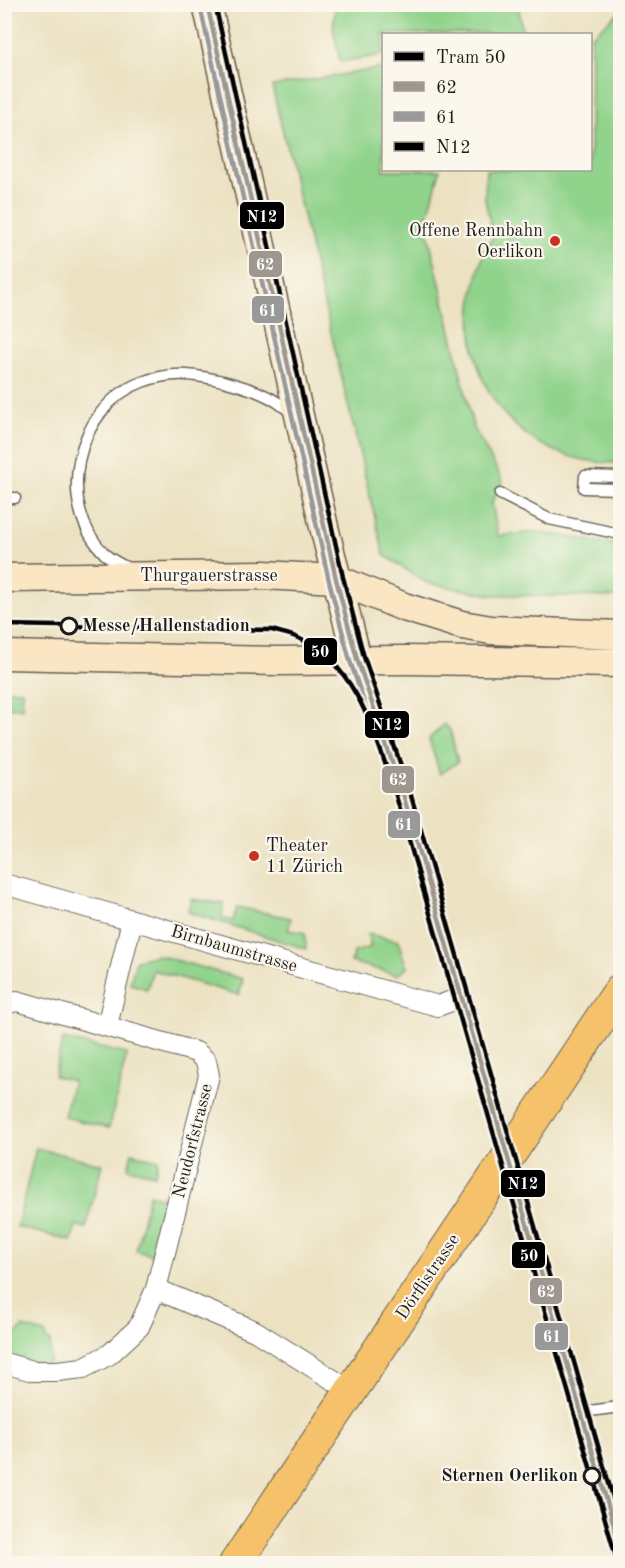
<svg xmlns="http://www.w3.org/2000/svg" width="625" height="1568" font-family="'Old Standard TT',serif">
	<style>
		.green { fill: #90d38b; stroke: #567854; stroke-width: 1.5 }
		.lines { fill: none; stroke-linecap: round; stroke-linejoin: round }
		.lane-casing { stroke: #656156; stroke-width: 13 }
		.street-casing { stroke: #656156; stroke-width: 22 }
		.secondary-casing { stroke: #656156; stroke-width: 31 }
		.primary-casing { stroke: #656156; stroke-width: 34 }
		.lane { stroke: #fff; stroke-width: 10 }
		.street { stroke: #fff; stroke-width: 20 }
		.secondary { stroke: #fbe6c4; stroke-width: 28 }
		.primary { stroke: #f5c16b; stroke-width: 32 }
		.bus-1-casing { stroke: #fbf7ec; stroke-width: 9 }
		.bus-2-casing { stroke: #fbf7ec; stroke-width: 9 }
		.bus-3-casing { stroke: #fbf7ec; stroke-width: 9 }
		.bus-1 { stroke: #9e9790; stroke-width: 4.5 }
		.bus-2 { stroke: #999; stroke-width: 4.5 }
		.bus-3 { stroke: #000; stroke-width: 4.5 }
		.tram-1-casing { stroke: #fbf7ec; stroke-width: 9 }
		.tram-1 { stroke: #000; stroke-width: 4.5 }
		.poi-dot { fill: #c8321e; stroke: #fbf7ec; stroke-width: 2 }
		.stop-dot { fill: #fbf7ec; stroke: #1c1c1c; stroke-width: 3 }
		.labels { text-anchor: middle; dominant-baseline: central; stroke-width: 4.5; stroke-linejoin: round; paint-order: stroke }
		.poi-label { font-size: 18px; fill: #1c1c1c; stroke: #fbf7ec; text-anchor: end }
		.street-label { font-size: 18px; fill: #1c1c1c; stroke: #fbf7ec }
		.stop-label { font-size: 18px; font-weight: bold; fill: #1c1c1c; stroke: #fbf7ec; text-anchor: start }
		.line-badge { stroke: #fbf7ec; stroke-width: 2 }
		.badge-label { font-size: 16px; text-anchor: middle; font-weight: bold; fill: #fff }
	</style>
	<rect width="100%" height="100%" fill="#fbf7ec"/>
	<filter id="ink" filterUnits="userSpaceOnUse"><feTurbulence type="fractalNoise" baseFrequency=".0167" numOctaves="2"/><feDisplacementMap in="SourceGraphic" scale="12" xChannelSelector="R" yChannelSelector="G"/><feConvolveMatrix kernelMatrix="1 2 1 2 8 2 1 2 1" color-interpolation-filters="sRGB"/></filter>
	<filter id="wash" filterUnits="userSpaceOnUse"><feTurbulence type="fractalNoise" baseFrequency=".008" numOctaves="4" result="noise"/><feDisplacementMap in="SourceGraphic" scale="24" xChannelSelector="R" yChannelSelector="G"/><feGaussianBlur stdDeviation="1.35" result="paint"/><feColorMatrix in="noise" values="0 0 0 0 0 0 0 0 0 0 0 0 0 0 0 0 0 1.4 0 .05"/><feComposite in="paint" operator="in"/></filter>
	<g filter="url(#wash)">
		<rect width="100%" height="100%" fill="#ece2c2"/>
		<path class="green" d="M 518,5 L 522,28 L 517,33 L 384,34 L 383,55 L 340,62 L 333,27 L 336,5 Z
			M 620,11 L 620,463 C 525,465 460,391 473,297 C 477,275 481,255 493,237 L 485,199 L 486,170 L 590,170 L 591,36 Z
			M 383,68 L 384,170 L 440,170 L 426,224 L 473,426 L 503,481 L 492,502 L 498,536 L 535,532 L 614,544 L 620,548 L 620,597 L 491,595 L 427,583 L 384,555 L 272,86 Z
			M 5,690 L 22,690 L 22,708 L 5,707 Z
			M 444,724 L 450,730 L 458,762 L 440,774 L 429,739 Z
			M 191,899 L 224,904 L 222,918 L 233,921 L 237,907 L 291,918 L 288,930 L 305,933 L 306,949 L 188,912 Z
			M 368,934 L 398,941 L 407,968 L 397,975 L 351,962 L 354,952 L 371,947 Z
			M 157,955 L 243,979 L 239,995 L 153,970 L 147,989 L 130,984 L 136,960 Z
			M 63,1039 L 127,1054 L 109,1128 L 64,1117 L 73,1081 L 54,1076 Z
			M 36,1148 L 102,1164 L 86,1228 L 76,1225 L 72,1241 L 17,1227 Z
			M 132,1153 L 158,1160 L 155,1174 L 128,1168 Z
			M 149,1194 L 169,1199 L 156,1256 L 136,1251 Z
			M 23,1327 L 45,1333 L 46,1340 L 50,1341 L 50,1363 L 41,1365 L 5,1354 L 5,1348 L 12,1332 L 17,1333 Z"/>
	</g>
	<g filter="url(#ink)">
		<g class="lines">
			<g class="lane-casing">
				<path id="lane" d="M 620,477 L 585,476 L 584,488 L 620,489
					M 500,494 L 549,519 L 620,534
					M 4,498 L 15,498
					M 130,569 C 122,565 113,561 106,555 C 54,506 75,407 142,382 C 172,371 192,374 223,381 C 249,388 273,395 292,414
					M 582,1412 L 620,1407"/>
			</g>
			<g class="street-casing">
				<path id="street" d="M 357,659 L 403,794 L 620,1547
					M 4,884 L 438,1006 L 462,997
					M 4,1004 L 17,1001 L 196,1052 L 206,1061 L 209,1075 L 156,1289 L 139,1327 L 110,1354 L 83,1368 L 57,1371 L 33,1371 L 4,1363
					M 107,1026 L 132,920
					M 156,1289 L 255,1331 L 351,1391"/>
			</g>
			<g class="secondary-casing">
				<path id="secondary" d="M 207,4 L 324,527 L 357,659
					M 4,578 L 264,575 L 336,579 L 404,607 L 462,625 L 491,630 L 620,635
					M 4,655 L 276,661 L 406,660 L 620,663"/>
			</g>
			<g class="primary-casing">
				<path id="primary" d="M 235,1564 L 620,990"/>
			</g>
			<use href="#lane" class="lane"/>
			<use href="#street" class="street"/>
			<use href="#secondary" class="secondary"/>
			<use href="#primary" class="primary"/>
			<g class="bus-1-casing">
				<path id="bus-1" d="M 207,4 L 336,579 L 357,659 L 403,794 L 620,1547"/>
			</g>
			<g class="bus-2-casing">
				<path id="bus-2" d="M 200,6 L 329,581 L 350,661 L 396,796 L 613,1549"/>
			</g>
			<g class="bus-3-casing">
				<path id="bus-3" d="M 215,4 L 343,577 L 364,657 L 410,792 L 620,1522"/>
			</g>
			<use href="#bus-1" class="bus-1"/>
			<use href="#bus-2" class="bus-2"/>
			<use href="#bus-3" class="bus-3"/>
			<g class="tram-1-casing">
				<path id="tram-1" d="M 4,625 L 272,630 C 281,633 290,634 298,638 C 356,663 375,735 394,789 L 618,1564"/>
			</g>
			<use href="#tram-1" class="tram-1"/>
		</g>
	</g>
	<g class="poi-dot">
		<circle cx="555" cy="241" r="6"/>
		<circle cx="254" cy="856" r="6"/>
	</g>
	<g class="stop-dot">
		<circle cx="69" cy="626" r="8"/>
		<circle cx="592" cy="1476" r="8"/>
	</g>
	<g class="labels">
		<g class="poi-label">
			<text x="543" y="231">Offene Rennbahn<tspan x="543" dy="21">Oerlikon</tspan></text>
			<text x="266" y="846" text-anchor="start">Theater<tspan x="266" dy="21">11 Zürich</tspan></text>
		</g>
		<g class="street-label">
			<text x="209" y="576">Thurgauerstrasse</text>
			<text transform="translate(234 949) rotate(16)">Birnbaumstrasse</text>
			<text transform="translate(193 1141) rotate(-76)">Neudorfstrasse</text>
			<text transform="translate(428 1277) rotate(-56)">Dörflistrasse</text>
		</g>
		<g class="stop-label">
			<text x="82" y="626">Messe/Hallenstadion</text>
			<text x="578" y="1476" text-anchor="end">Sternen Oerlikon</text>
		</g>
	</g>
	<g class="line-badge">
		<rect x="239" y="201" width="46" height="29" rx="6" fill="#000"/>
		<rect x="248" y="250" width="35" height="28" rx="6" fill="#9e9790"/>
		<rect x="251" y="295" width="34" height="29" rx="6" fill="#999"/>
		<rect x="303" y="637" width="35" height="29" rx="6" fill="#000"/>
		<rect x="364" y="710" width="46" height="29" rx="6" fill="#000"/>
		<rect x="381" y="765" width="34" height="29" rx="6" fill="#9e9790"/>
		<rect x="387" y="810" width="34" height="29" rx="6" fill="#999"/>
		<rect x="500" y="1169" width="46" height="29" rx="6" fill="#000"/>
		<rect x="511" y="1241" width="35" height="28" rx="6" fill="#000"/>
		<rect x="529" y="1277" width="34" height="28" rx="6" fill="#9e9790"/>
		<rect x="534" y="1322" width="35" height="29" rx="6" fill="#999"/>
	</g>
	<g class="badge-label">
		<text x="262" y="222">N12</text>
		<text x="265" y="270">62</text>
		<text x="268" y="316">61</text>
		<text x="320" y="657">50</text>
		<text x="387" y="730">N12</text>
		<text x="398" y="785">62</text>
		<text x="404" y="830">61</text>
		<text x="523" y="1189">N12</text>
		<text x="529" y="1261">50</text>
		<text x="546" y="1297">62</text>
		<text x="552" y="1342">61</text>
	</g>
	<rect width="625" height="1568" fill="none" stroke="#fbf7ec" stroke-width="24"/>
	<rect x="382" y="33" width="210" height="138" fill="#fbf7ec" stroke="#a29f99" stroke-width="1.5"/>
	<rect x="394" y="52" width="30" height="9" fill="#000000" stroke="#a29f99" stroke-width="1.5"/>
	<text x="436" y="63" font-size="18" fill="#1c1c1c">Tram 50</text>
	<rect x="394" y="82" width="30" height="9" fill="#9e9790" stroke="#a29f99" stroke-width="1.5"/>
	<text x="436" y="93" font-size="18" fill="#1c1c1c">62</text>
	<rect x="394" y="112" width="30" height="9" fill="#999999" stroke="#a29f99" stroke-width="1.5"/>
	<text x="436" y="123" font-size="18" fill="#1c1c1c">61</text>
	<rect x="394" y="142" width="30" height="9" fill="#000000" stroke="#a29f99" stroke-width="1.5"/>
	<text x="436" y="153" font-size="18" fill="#1c1c1c">N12</text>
</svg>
